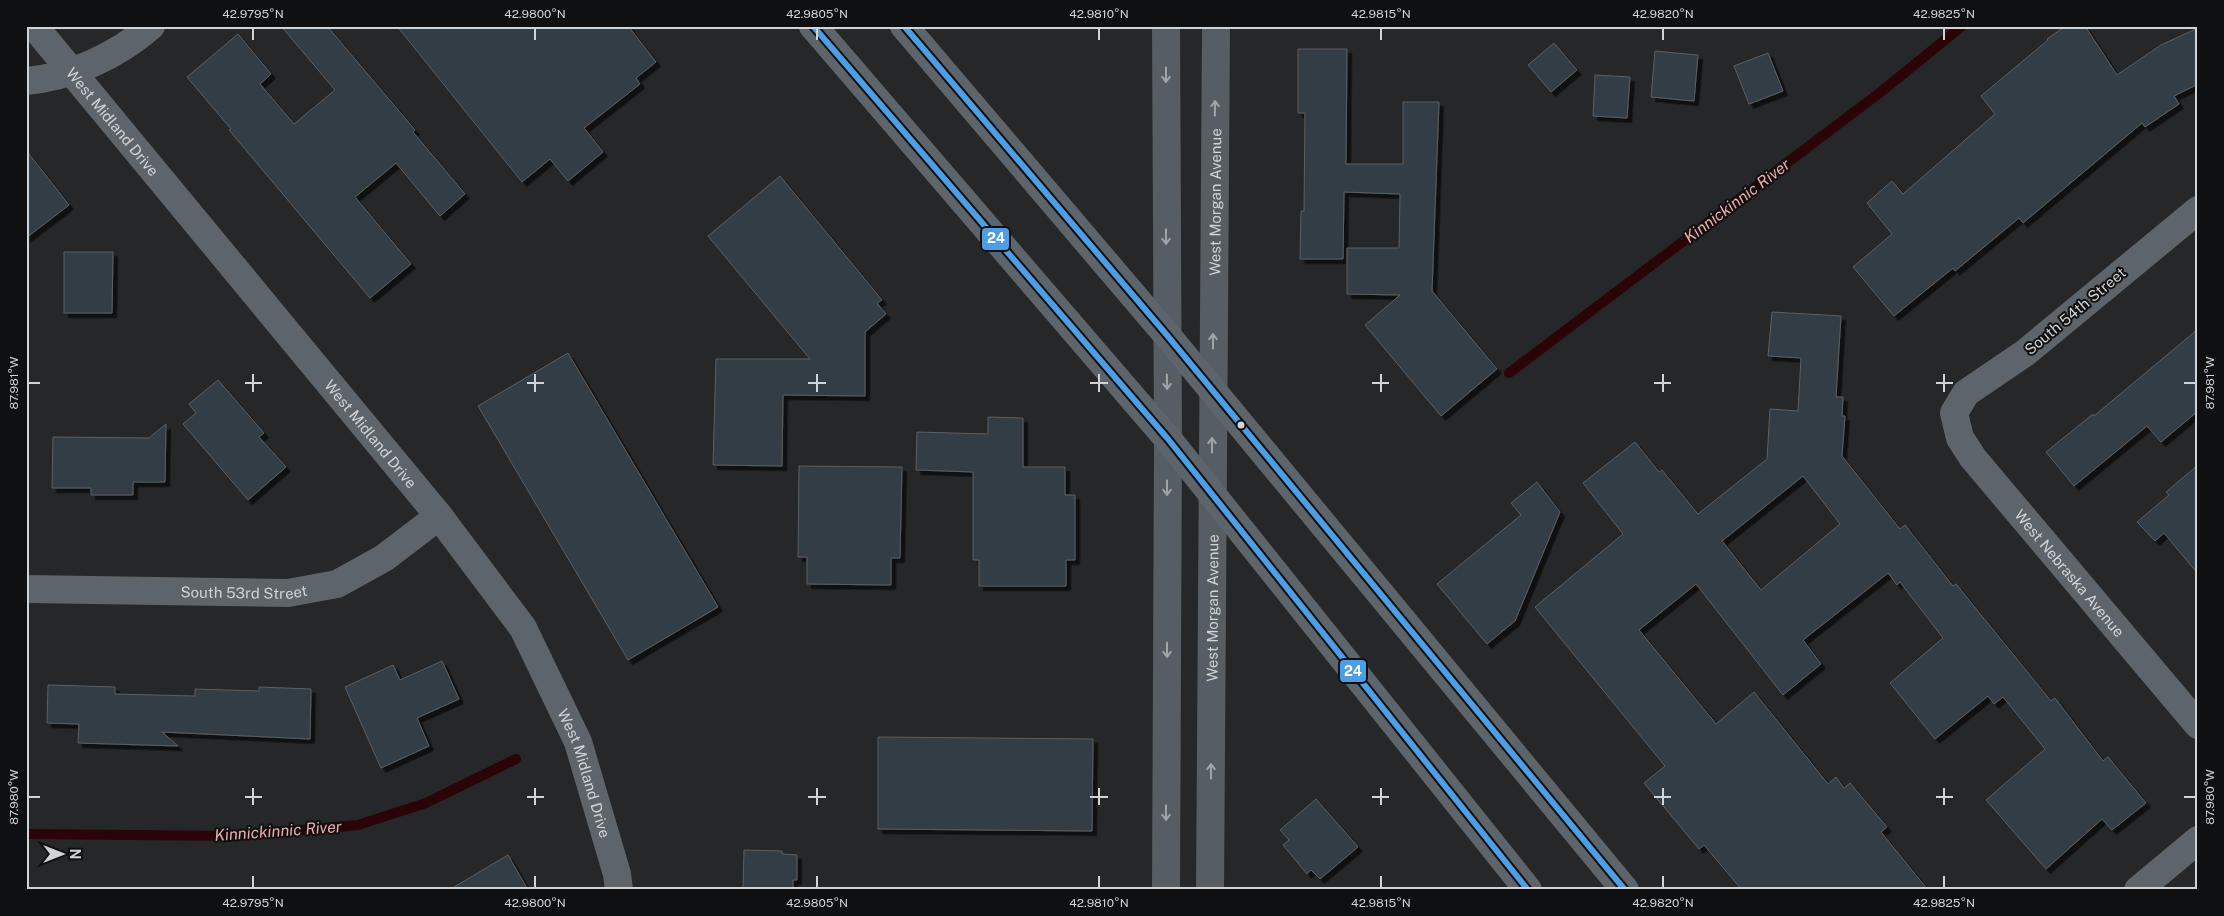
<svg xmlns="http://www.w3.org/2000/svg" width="2224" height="916" font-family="'Public Sans',sans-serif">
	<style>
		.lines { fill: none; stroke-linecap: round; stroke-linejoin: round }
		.stream { stroke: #2a0406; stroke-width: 10 }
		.building { fill: #323e44; stroke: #5d5f61; fill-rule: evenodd; filter: url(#shadow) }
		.street { stroke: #5d646a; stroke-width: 28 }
		.secondary { stroke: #575e63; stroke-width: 28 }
		.primary { stroke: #5d656a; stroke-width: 28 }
		.bus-1-casing { stroke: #0e1012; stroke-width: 10 }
		.bus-1 { stroke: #4d9ee5; stroke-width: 6 }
		.oneway { stroke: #a0a5a8 }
		.ticks { fill: none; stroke: #d0d4d6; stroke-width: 2 }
		.bus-dot { fill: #d0d4d6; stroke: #0e1012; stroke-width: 2 }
		.labels { text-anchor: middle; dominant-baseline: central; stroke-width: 4; stroke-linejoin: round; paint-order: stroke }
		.street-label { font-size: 15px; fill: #d0d4d6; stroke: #0e1012 }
		.water-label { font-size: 16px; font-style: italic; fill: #f4aaa9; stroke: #0e1012 }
		.line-badge { stroke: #0e1012; stroke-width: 2 }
		.badge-label { font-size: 14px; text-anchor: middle; font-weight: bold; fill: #fff }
		.neatline { fill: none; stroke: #d0d4d6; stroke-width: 2 }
		.ticks-label { font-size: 12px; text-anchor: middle; fill: #d0d4d6 }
	</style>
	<defs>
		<filter id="shadow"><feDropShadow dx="4.5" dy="4.5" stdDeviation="0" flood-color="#0009"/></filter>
	</defs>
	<rect width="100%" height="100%" fill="#252729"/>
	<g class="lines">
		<path class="stream" d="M 1509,373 L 1882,91 L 1962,26
			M 26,834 L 235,836 L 358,825 L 426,803 L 516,759"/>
	</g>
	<path class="building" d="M 281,26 L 327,26 L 415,130 L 413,132 L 465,194 L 440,216 L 396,163 L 355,197 L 411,264 L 370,298 L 229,130 L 231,129 L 187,77 L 238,34 L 271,74 L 260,84 L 294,124 L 335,90 Z
		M 397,26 L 628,26 L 656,62 L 636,78 L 640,84 L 584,128 L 603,152 L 568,181 L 550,159 L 522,182 Z
		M 2066,26 L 2085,26 L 2117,75 L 2161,45 L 2198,28 L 2198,84 L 2174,96 L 2179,104 L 2145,127 L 2142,123 L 2023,223 L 2019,218 L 1955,271 L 1953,268 L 1894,316 L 1853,267 L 1892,234 L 1867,203 L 1892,181 L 1903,194 L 1995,114 L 1981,96 L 2048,40 L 2047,39 Z
		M 1554,43 L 1577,70 L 1551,92 L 1528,65 Z
		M 1298,49 L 1347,49 L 1346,164 L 1403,164 L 1403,102 L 1439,102 L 1432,291 L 1497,369 L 1441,416 L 1365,325 L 1400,295 L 1347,294 L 1347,248 L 1399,248 L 1400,194 L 1344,192 L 1343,259 L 1300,259 L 1301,211 L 1304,211 L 1305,113 L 1298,113 Z
		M 1655,51 L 1698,55 L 1694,101 L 1651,97 Z
		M 1768,53 L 1783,91 L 1749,104 L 1734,66 Z
		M 1595,75 L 1630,77 L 1627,118 L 1593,116 Z
		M 26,150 L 69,205 L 26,238 Z
		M 780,176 L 882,300 L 877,303 L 886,314 L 865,332 L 865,396 L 783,395 L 782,466 L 713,465 L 716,359 L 810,359 L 708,236 Z
		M 64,252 L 113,252 L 112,313 L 64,313 Z
		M 1772,312 L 1841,316 L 1836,397 L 1843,397 L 1842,416 L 1845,416 L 1842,456 L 1900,529 L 1905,525 L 1953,586 L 1956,584 L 2051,701 L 2055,698 L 2103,761 L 2108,757 L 2146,803 L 2112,830 L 2102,819 L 2046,869 L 1986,800 L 2045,749 L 2003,697 L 1994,704 L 1988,696 L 1935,739 L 1890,683 L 1943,638 L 1900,582 L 1897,585 L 1888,573 L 1803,640 L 1821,664 L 1783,695 L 1696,584 L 1639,630 L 1716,724 L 1754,692 L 1828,784 L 1836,777 L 1844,788 L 1850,783 L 1887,827 L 1881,832 L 1928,890 L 1742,890 L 1704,845 L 1699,849 L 1644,783 L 1665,766 L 1535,607 L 1623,534 L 1583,483 L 1635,442 L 1659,472 L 1662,470 L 1698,514 L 1767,459 L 1770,409 L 1798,411 L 1801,358 L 1768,356 ZM 1803,476 L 1840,524 L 1761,590 L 1722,541 Z
		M 2198,329 L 2198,411 L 2161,442 L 2147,426 L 2074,486 L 2046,452 L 2093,414 L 2094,416 Z
		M 568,353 L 718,607 L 628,660 L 478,406 Z
		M 218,380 L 264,433 L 259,437 L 286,467 L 248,500 L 183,424 L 196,413 L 189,404 Z
		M 988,417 L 1023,418 L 1023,467 L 1065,467 L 1065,495 L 1075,495 L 1075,560 L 1066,560 L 1066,586 L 979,586 L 979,560 L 973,560 L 973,472 L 916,470 L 917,432 L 988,434 Z
		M 166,424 L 165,482 L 133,482 L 133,495 L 91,495 L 91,488 L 52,488 L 53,437 L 149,438 Z
		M 2198,465 L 2198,574 L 2164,533 L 2155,541 L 2137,522 L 2169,495 L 2166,492 Z
		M 799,466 L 902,467 L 900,558 L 891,558 L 891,585 L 807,584 L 807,557 L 798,557 Z
		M 1537,482 L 1560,512 L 1515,621 L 1487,644 L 1437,584 L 1521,515 L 1511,503 Z
		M 442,661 L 459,699 L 417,718 L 429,746 L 381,768 L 345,687 L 393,665 L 400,680 Z
		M 48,685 L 115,687 L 115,694 L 195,696 L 195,689 L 259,691 L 259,687 L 311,689 L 310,739 L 162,732 L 178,746 L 78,743 L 79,724 L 47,723 Z
		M 878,737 L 1093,739 L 1092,831 L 878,829 Z
		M 1316,799 L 1358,847 L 1320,879 L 1311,870 L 1307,874 L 1283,845 L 1289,840 L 1280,830 Z
		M 744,850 L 782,851 L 782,854 L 797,855 L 797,880 L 793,880 L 793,890 L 743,890 Z
		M 508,855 L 528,890 L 449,890 Z"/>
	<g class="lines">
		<g class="street">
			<path id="s1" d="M 34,26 L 439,516 L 523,628 L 578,742 L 617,874 L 619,890"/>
			<path d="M 26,81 C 71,77 117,56 151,26"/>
			<path id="s2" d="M 2198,210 L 2025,353 L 1966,393 L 1954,413 L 1960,438 L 1973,458 L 2198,725"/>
			<path id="s3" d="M 26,589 L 288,593 L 337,584 L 384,558 L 439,516"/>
			<path d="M 2138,890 L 2198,840"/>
		</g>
		<g class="secondary">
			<path d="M 1166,26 L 1168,439 L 1166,890"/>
			<path id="s4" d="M 1210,890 L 1216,26"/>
		</g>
		<path class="primary" d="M 813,26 L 1168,439 L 1528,890
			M 904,26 L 1166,334 L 1625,890"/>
		<g class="bus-1-casing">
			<path id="bus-1" d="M 813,26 L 1168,439 L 1528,890
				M 904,26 L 1166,334 L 1625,890"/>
		</g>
		<use href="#bus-1" class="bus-1"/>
	</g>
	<defs><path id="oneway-shaft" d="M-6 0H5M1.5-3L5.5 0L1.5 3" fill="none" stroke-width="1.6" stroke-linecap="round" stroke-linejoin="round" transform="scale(1.25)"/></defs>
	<g class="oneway">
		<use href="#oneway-shaft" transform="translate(1166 75) rotate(90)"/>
		<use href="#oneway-shaft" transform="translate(1215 108) rotate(-89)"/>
		<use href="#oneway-shaft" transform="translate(1166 237) rotate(90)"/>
		<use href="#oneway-shaft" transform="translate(1213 341) rotate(-90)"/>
		<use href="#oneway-shaft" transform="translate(1167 382) rotate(89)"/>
		<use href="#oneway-shaft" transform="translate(1212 445) rotate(-90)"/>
		<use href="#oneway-shaft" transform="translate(1167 488) rotate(90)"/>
		<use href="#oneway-shaft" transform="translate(1167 650) rotate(90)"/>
		<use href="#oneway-shaft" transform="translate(1211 771) rotate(-90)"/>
		<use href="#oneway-shaft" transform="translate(1166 813) rotate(90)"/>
	</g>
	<path class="ticks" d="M 253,28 L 253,40M 535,28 L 535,40M 817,28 L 817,40M 1099,28 L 1099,40M 1381,28 L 1381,40M 1663,28 L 1663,40M 1944,28 L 1944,40M 253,374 L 253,392M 535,374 L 535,392M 817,374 L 817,392M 1099,374 L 1099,392M 1381,374 L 1381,392M 1663,374 L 1663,392M 1944,374 L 1944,392M 28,383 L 40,383M 245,383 L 262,383M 527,383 L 544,383M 808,383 L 826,383M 1090,383 L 1108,383M 1372,383 L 1389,383M 1654,383 L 1671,383M 1936,383 L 1953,383M 2184,383 L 2196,383M 253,788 L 253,805M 535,788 L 535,805M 817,788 L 817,805M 1099,788 L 1099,805M 1381,788 L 1381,805M 1663,788 L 1663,805M 1944,788 L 1944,805M 28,797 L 40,797M 245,797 L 262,797M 527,797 L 544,797M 808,797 L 826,797M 1090,797 L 1108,797M 1372,797 L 1389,797M 1654,797 L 1671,797M 1936,797 L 1953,797M 2184,797 L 2196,797M 253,876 L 253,888M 535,876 L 535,888M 817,876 L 817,888M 1099,876 L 1099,888M 1381,876 L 1381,888M 1663,876 L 1663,888M 1944,876 L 1944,888"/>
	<circle class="bus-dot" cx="1241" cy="425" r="4.5"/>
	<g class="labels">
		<g class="street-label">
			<text stroke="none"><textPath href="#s1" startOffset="124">West Midland Drive</textPath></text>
			<text stroke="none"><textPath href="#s4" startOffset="688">West Morgan Avenue</textPath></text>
			<text transform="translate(2075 311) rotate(-40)">South 54th Street</text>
			<text stroke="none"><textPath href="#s1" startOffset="529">West Midland Drive</textPath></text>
			<text stroke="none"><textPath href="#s2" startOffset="519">West Nebraska Avenue</textPath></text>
			<text stroke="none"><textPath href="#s3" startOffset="218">South 53rd Street</textPath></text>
			<text stroke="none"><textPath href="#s4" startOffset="282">West Morgan Avenue</textPath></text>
			<text stroke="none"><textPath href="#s1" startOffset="934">West Midland Drive</textPath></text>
		</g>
		<g class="water-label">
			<text transform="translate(1737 201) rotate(-37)">Kinnickinnic River</text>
			<text transform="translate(278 831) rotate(-4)">Kinnickinnic River</text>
		</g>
	</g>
	<g class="line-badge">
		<rect x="981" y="227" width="29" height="24" rx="5" fill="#4d9ee5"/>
		<rect x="1339" y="659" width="28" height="24" rx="5" fill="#4d9ee5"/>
	</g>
	<g class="badge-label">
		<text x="996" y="243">24</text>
		<text x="1353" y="676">24</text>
	</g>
	<rect width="2224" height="916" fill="none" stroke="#0e1012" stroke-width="55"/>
	<g transform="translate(62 854) rotate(90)" stroke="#0e1012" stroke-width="4" paint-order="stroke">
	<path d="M0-4L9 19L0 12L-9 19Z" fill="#d0d4d6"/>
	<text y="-8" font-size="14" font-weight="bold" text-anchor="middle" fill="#d0d4d6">N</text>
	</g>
	<rect x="28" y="28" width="2168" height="860" class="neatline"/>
	<g class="ticks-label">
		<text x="253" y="18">42.9795°N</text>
		<text x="535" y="18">42.9800°N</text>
		<text x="817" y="18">42.9805°N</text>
		<text x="1099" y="18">42.9810°N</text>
		<text x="1381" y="18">42.9815°N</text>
		<text x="1663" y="18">42.9820°N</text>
		<text x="1944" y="18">42.9825°N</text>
		<text transform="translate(2210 383) rotate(-90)" y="4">87.981°W</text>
		<text transform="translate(14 383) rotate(-90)" y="4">87.981°W</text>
		<text transform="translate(2210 797) rotate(-90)" y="4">87.980°W</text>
		<text transform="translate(14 797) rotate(-90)" y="4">87.980°W</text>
		<text x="253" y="907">42.9795°N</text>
		<text x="535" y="907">42.9800°N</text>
		<text x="817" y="907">42.9805°N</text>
		<text x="1099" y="907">42.9810°N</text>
		<text x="1381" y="907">42.9815°N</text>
		<text x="1663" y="907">42.9820°N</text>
		<text x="1944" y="907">42.9825°N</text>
	</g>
</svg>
